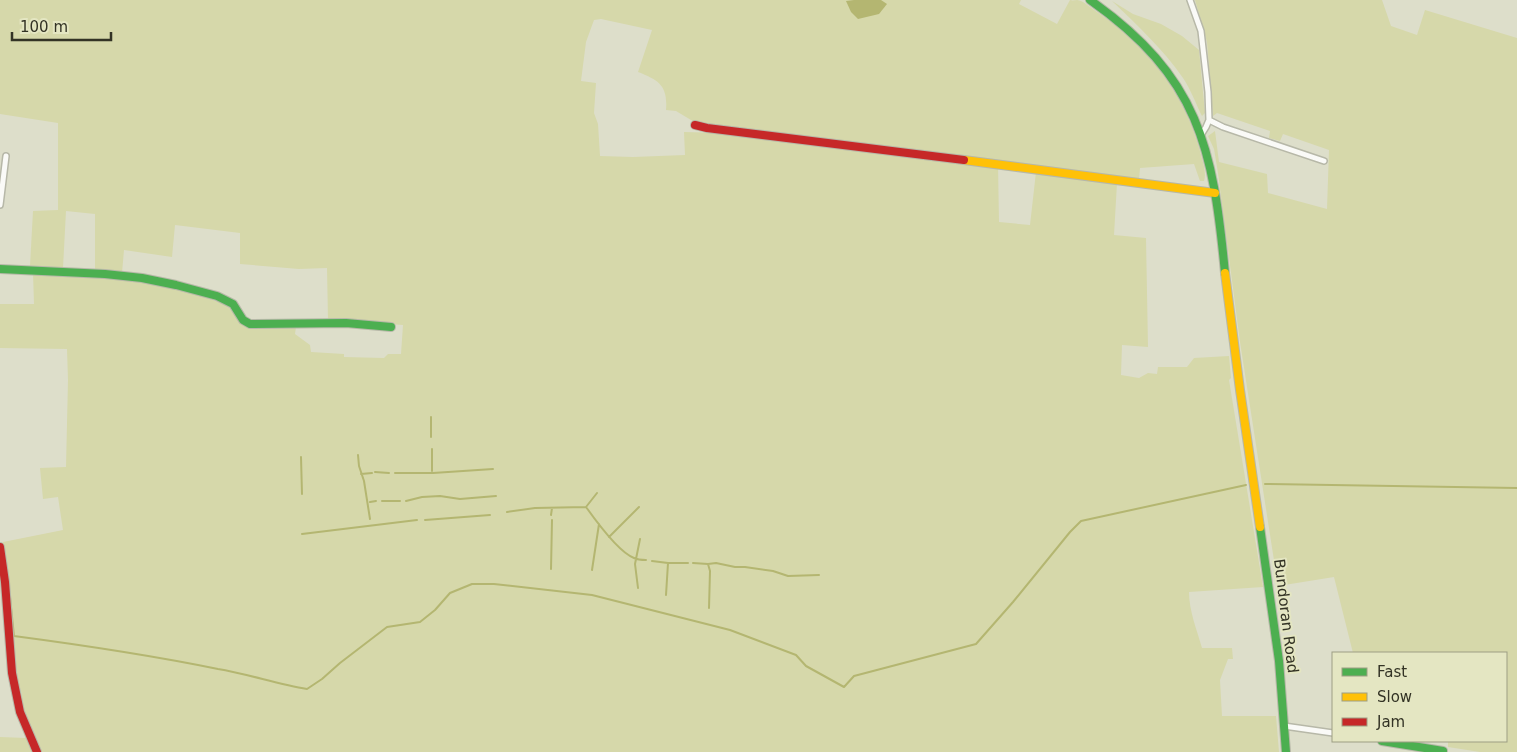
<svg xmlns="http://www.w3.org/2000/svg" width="1517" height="752" font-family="'DejaVu Sans',sans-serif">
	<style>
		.green { fill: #d6d8aa }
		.water { fill: #b4b671 }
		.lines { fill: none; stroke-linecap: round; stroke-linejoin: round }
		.stream { stroke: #b4b671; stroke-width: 2 }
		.street-casing { stroke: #b7b8a8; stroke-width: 8 }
		.fast-casing { stroke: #b7b8a8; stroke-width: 10 }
		.slow-casing { stroke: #b7b8a8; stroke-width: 10 }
		.jam-casing { stroke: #b7b8a8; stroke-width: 10 }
		.street { stroke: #fafaf7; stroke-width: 5 }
		.fast { stroke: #4caf50; stroke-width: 8 }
		.slow { stroke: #ffc107; stroke-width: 8 }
		.jam { stroke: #c62828; stroke-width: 8 }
		.labels { text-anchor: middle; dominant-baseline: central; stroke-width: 4; stroke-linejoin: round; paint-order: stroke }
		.street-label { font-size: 15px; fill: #333325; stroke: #e4e6c2 }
	</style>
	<rect width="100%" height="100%" fill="#dddeca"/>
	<path class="green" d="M 0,0 L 1021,0 L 1019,4 L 1057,24 L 1070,0 C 1073,1 1075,0 1077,0 C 1083,0 1092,9 1097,12 C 1146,45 1185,94 1200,151 C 1202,160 1207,172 1204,181 L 1200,181 L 1194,164 L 1140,168 L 1139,180 C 997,159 854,142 711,127 L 696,123 L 676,111 L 666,110 C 668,86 659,80 638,72 L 652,30 L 601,19 L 594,20 L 586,42 L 581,81 L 596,83 L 594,113 L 598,124 L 600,156 L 633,157 L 685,155 L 684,132 L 725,133 L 776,141 L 998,165 L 999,222 L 1030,225 L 1036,172 L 1117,183 L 1114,235 L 1146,238 L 1148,347 L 1122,345 L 1121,375 L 1139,378 L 1148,373 L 1157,374 L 1158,367 L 1187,367 L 1194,358 L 1229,356 L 1231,378 L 1229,380 L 1263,587 L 1189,592 C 1189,611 1197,630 1202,648 L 1232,648 L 1233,659 L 1228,659 L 1220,680 L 1222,716 L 1276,716 L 1279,752 L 41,752 L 21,702 L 22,695 L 17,678 L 12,640 L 3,542 L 63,530 L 58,497 L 43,499 L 40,468 L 66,467 L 68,380 L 67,349 L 0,348 L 0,304 L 34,304 L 33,273 L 144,281 L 196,294 L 227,305 L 244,326 L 296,327 L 295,334 L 310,345 L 311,352 L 344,354 L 344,357 L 384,358 L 388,354 L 401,354 L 403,325 L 328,320 L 327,268 L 299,269 L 240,264 L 240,233 L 175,225 L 172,257 L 124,250 L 122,273 L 95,269 L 95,214 L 66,211 L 63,268 L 30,266 L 33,211 L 58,210 L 58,123 L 0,114 Z
		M 1195,0 L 1382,0 L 1391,26 L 1417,35 L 1425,10 L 1517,38 L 1517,752 L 1480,752 L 1448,747 L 1448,741 L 1506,741 L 1506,653 L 1353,653 L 1334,577 L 1278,586 L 1240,342 L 1218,173 L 1214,149 L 1208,136 L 1215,131 L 1219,162 L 1267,174 L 1268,193 L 1327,209 L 1329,150 L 1283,134 L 1280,141 L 1269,138 L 1270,131 L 1217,113 L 1213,116 L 1207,42 Z
		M 1112,1 L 1133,14 L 1161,24 L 1182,36 L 1199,50 L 1205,113 L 1202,116 C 1196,104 1191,90 1183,78 C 1163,49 1137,25 1112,1 Z
		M 0,737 L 26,738 L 32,752 L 0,752 Z"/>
	<path class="water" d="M 854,0 L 881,0 L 887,4 L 879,14 L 858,19 L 851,12 L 846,1 Z"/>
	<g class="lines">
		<path class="stream" d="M 431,417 L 431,437
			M 432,449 L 432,471
			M 358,455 L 359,466 L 364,481 L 370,519
			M 301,457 L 302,494
			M 375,472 L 389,473
			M 395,473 L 433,473 L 493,469
			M 361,474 L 372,473
			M 1265,484 L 1517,488
			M 382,501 L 400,501
			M 406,501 L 422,497 L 440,496 L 460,499 L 496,496
			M 370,502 L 376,501
			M 586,507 C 596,521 618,552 634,558 C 638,560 642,560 646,560
			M 507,512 L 535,508 L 586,507 L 597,493
			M 551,515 L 552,508
			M 425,520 L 490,515
			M 302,534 L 417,520
			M 609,537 L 639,507
			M 652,561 L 668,563 L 688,563
			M 693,563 L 708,564 L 710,571 L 709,608
			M 708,564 L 716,563 L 735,567 L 745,567 L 773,571 L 788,576 L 819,575
			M 551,569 L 552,520
			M 592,570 L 599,524
			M 638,588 L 635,564 L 640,539
			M 666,595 L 668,563
			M 10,597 L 14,636 C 82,645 150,655 218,669 C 248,674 277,684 307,689 L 322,679 L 340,663 L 387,627 L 420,622 L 435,610 L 450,593 L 472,584 L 494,584 L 592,595 L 730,630 L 796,655 L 806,666 L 844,687 L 854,676 L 976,644 L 1013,602 L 1070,532 L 1081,521 L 1246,485"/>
		<g class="street-casing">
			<path id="street" d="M 1190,0 L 1201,31 L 1208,92 L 1209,120 L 1206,127 L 1201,135
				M 1209,120 L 1223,127 L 1324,161
				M 0,205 L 6,156
				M 1284,726 L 1333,733"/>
		</g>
		<g class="fast-casing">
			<path id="fast" d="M 1090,0 C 1199,77 1213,147 1225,273
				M 0,269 L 105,274 L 142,278 L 176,285 L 217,296 L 233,304 L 243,320 L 250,324 L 346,323 L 391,327
				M 1260,527 L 1279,661 L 1286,752
				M 1382,741 L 1443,751"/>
		</g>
		<g class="slow-casing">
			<path id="slow" d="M 964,160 L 1215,193
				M 1225,273 L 1240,390 L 1260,527"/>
		</g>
		<g class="jam-casing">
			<path id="jam" d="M 695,125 L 707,128 L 964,160
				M 0,547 L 5,582 L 12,673 L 20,712 L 37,752"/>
		</g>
		<use href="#street" class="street"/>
		<use href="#fast" class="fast"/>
		<use href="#slow" class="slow"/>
		<use href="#jam" class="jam"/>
	</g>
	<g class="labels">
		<g class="street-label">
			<text transform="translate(1286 616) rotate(83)">Bundoran Road</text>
		</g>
	</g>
	<rect x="1332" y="652" width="175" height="90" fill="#e4e6c2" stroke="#9d9e83"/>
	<rect x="1342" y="668" width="25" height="8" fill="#4caf50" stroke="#9d9e83"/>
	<text x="1377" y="677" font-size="15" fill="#333325">Fast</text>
	<rect x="1342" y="693" width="25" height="8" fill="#ffc107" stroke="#9d9e83"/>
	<text x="1377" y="702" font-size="15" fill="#333325">Slow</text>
	<rect x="1342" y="718" width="25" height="8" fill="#c62828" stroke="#9d9e83"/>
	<text x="1377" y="727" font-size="15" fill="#333325">Jam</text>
	<path d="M12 32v8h99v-8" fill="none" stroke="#333325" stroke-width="2.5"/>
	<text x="20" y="32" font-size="15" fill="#333325" stroke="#e4e6c2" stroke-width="4" paint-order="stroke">100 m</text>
</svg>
